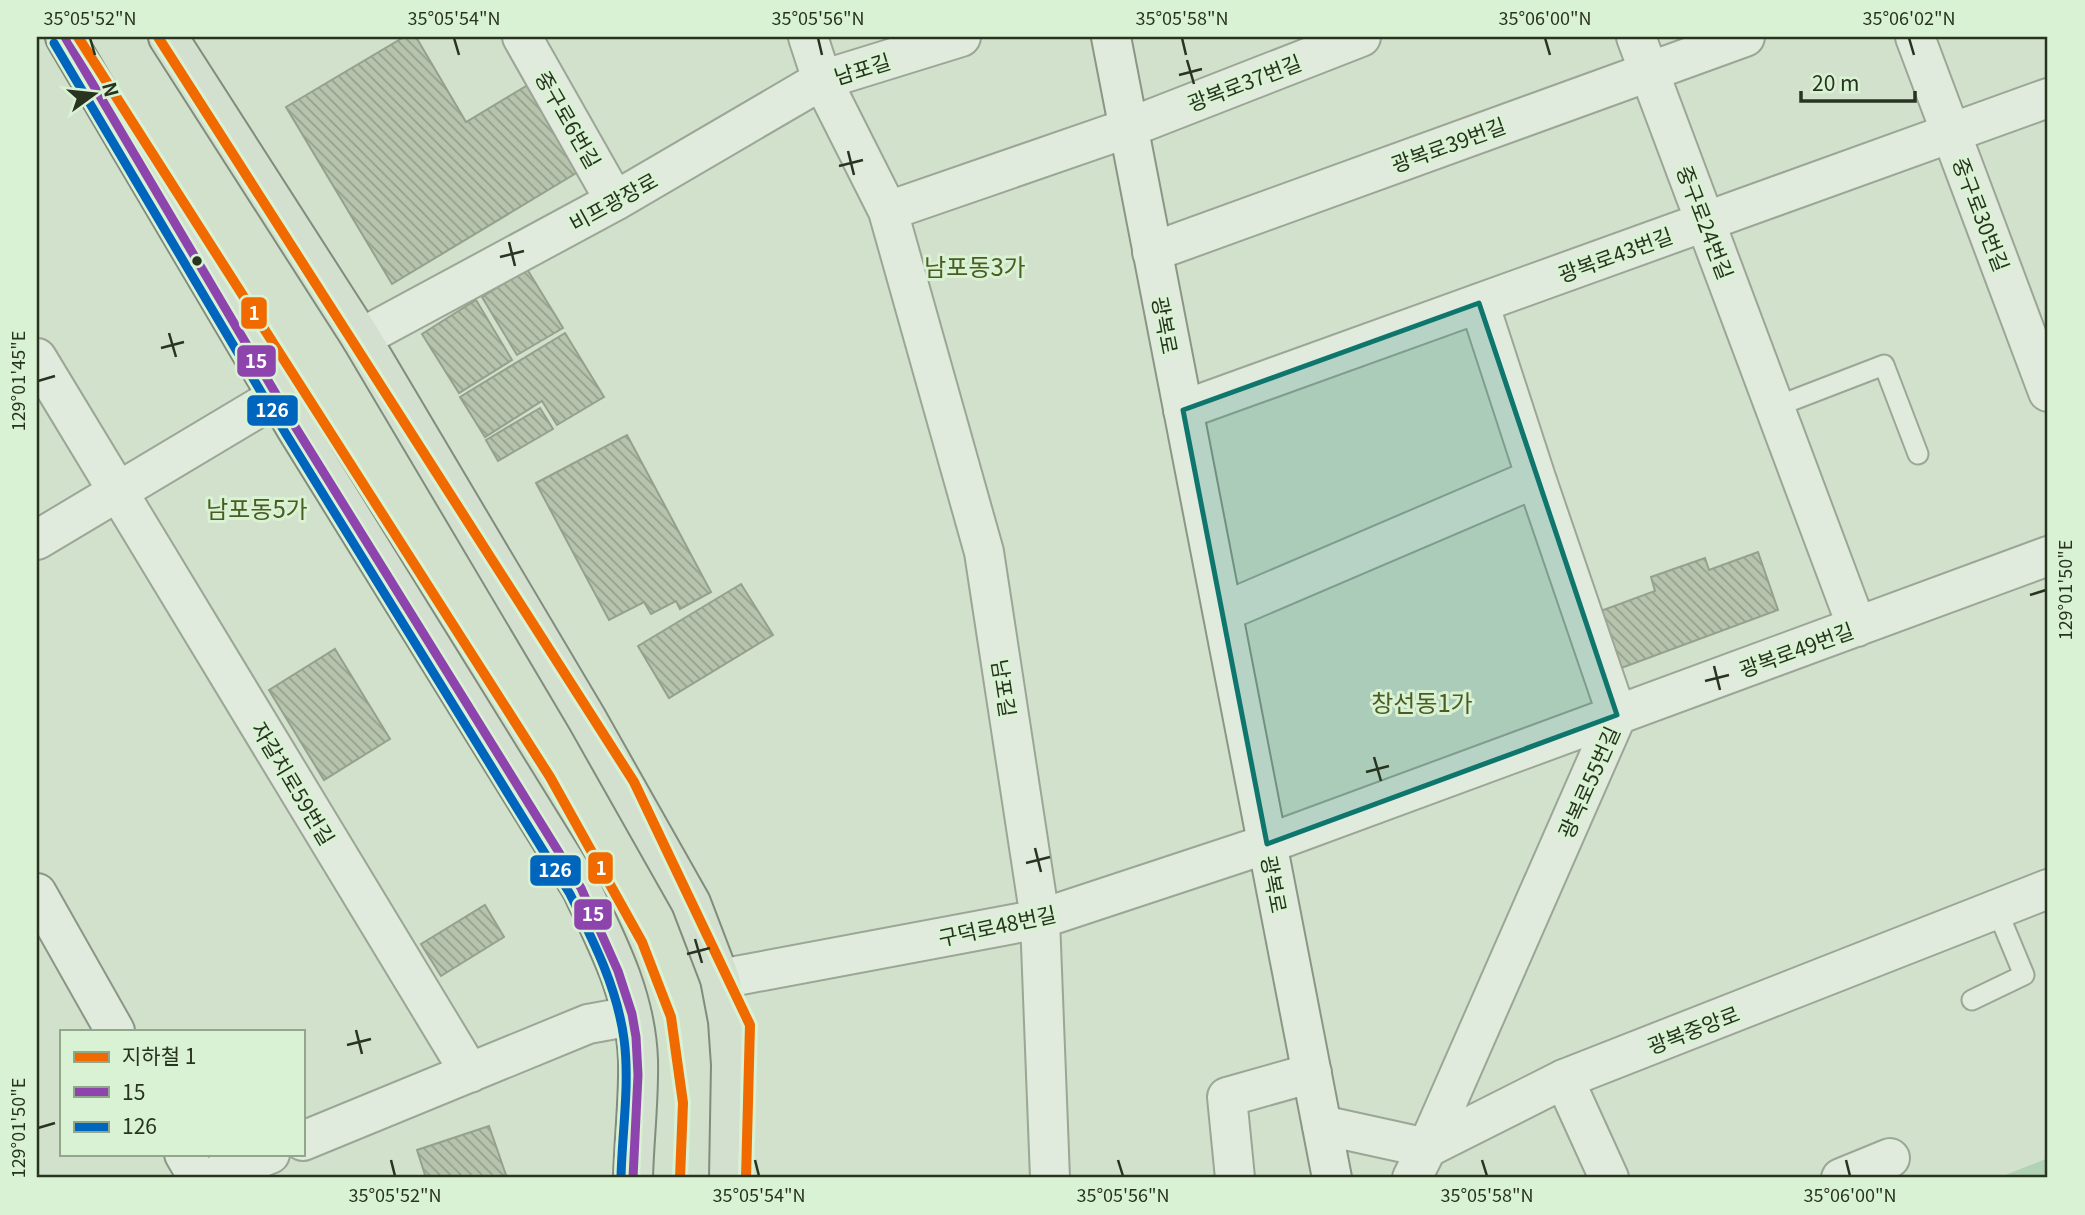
<svg xmlns="http://www.w3.org/2000/svg" width="2085" height="1215" font-family="Georgia,'Noto Sans KR',serif">
	<style>
		.park { fill: #b2d2b5 }
		.building { fill: url(#building-back-hatch); stroke: #94a18c; stroke-width: 2 }
		.lines { fill: none; stroke-linecap: round; stroke-linejoin: round }
		.service-casing { stroke: #9ba695; stroke-width: 23 }
		.minor-casing { stroke: #9ba695; stroke-width: 42 }
		.tertiary-casing { stroke: #9ba695; stroke-width: 42 }
		.secondary-casing { stroke: #8b9685; stroke-width: 42 }
		.primary-casing { stroke: #818c7c; stroke-width: 42 }
		.service { stroke: #e0eadd; stroke-width: 19 }
		.minor { stroke: #e0eadd; stroke-width: 38 }
		.tertiary { stroke: #e0eadd; stroke-width: 38 }
		.secondary { stroke: #e0eadd; stroke-width: 38 }
		.primary { stroke: #d3e0cf; stroke-width: 38 }
		.bus-1-casing { stroke: #d9f2d3; stroke-width: 14 }
		.bus-2-casing { stroke: #d9f2d3; stroke-width: 14 }
		.bus-1 { stroke: #8e44ad; stroke-width: 9 }
		.bus-2 { stroke: #0065bd; stroke-width: 9 }
		.metro-1-casing { stroke: #d9f2d3; stroke-width: 16 }
		.metro-1 { stroke: #f06a00; stroke-width: 10 }
		.marked { fill: #0f766e; fill-opacity: 0.2; stroke: #0f766e; stroke-width: 5; stroke-linejoin: round }
		.ticks { fill: none; stroke: #28341f; stroke-width: 2.5 }
		.bus-dot { fill: #28341f; stroke: #d9f2d3; stroke-width: 2.5 }
		.labels { text-anchor: middle; dominant-baseline: central; stroke-width: 6; stroke-linejoin: round; paint-order: stroke }
		.street-label { font-size: 21px; fill: #28341f; stroke: #d9f2d3 }
		.quarter-label { font-size: 24px; fill: #4b5c22; stroke: #d9f2d3 }
		.line-badge { stroke: #d9f2d3; stroke-width: 2.5 }
		.badge-label { font-size: 19px; text-anchor: middle; font-weight: bold; fill: #fff }
		.neatline { fill: none; stroke: #28341f; stroke-width: 2.5 }
		.ticks-label { font-size: 18px; text-anchor: middle; fill: #28341f }
	</style>
	<defs>
		<pattern id="building-back-hatch" width="6" height="6" patternUnits="userSpaceOnUse" patternTransform="scale(1.75)"><rect width="6" height="6" fill="#b7c4ad"/><path d="M-1 5l2 2M0 0l6 6M5-1l2 2" fill="none" stroke="#95a08c"/></pattern>
	</defs>
	<rect width="100%" height="100%" fill="#d1e1cc"/>
	<path class="park" d="M 2048,1158 L 2048,1178 L 1998,1178 Z"/>
	<path class="building" d="M 404,37 L 416,37 L 466,122 L 536,80 L 588,166 L 392,284 L 286,107 Z
		M 527,269 L 563,328 L 517,355 L 482,297 Z
		M 476,300 L 512,360 L 459,393 L 422,334 Z
		M 565,333 L 604,397 L 557,425 L 542,401 L 485,437 L 460,397 Z
		M 540,408 L 553,429 L 498,461 L 486,440 Z
		M 627,435 L 711,592 L 680,609 L 676,601 L 651,614 L 644,602 L 609,620 L 536,483 Z
		M 1758,552 L 1778,610 L 1616,670 L 1595,613 L 1655,591 L 1651,577 L 1705,558 L 1709,570 Z
		M 741,584 L 773,635 L 669,698 L 638,646 Z
		M 335,649 L 390,739 L 324,780 L 269,690 Z
		M 485,905 L 504,937 L 441,976 L 421,944 Z
		M 489,1126 L 507,1178 L 426,1178 L 417,1150 Z"/>
	<g class="lines">
		<g class="service-casing">
			<path id="service" d="M 1775,407 L 1884,365 L 1918,454
				M 1972,1000 L 2024,975 L 1997,910"/>
		</g>
		<g class="minor-casing">
			<path id="minor" d="M 522,37 L 615,201
				M 961,37 L 822,80 L 888,211 L 984,552 L 1040,919 L 1050,1178
				M 1636,37 L 1857,627
				M 1915,37 L 2048,392
				M 888,211 L 1128,128 L 1361,37
				M 1152,252 L 1745,37
				M 361,338 L 615,201 L 822,80 L 808,37
				M 37,358 L 470,1073
				M 1183,410 L 2048,98
				M 37,540 L 278,396
				M 1223,612 L 1536,478
				M 720,979 L 1040,919 L 1267,844 L 2048,556
				M 1564,1079 L 1609,1178
				M 1322,1125 L 1427,1148 L 1617,715 L 1536,478 L 1479,303
				M 303,1141 L 588,1024 L 632,1016
				M 209,1178 L 270,1154
				M 1235,1178 L 1227,1097 L 1312,1073
				M 1841,1178 L 1890,1158"/>
		</g>
		<g class="tertiary-casing">
			<path id="tertiary" d="M 1412,1178 L 1427,1148 L 1564,1079 L 2048,889"/>
		</g>
		<g class="secondary-casing">
			<path id="secondary" d="M 1111,37 L 1332,1178
				M 37,893 L 115,1031
				M 184,1154 L 198,1178"/>
		</g>
		<g class="primary-casing">
			<path id="primary" d="M 65,37 L 296,428 L 581,888 C 607,942 636,997 638,1060 C 639,1099 634,1139 633,1178
				M 168,37 L 361,338 L 587,719 L 691,903 L 720,979 L 728,1021 L 731,1065 L 729,1178"/>
		</g>
		<use href="#service" class="service"/>
		<use href="#minor" class="minor"/>
		<use href="#tertiary" class="tertiary"/>
		<use href="#secondary" class="secondary"/>
		<use href="#primary" class="primary"/>
		<g class="bus-1-casing">
			<path id="bus-1" d="M 65,37 L 296,428 L 581,888 L 618,971 L 632,1014 L 636,1037 L 638,1075 L 633,1178"/>
		</g>
		<g class="bus-2-casing">
			<path id="bus-2" d="M 54,43 L 286,434 L 570,894 C 593,940 617,987 624,1039 C 630,1084 622,1132 621,1178"/>
		</g>
		<use href="#bus-1" class="bus-1"/>
		<use href="#bus-2" class="bus-2"/>
		<g class="metro-1-casing">
			<path id="metro-1" d="M 78,37 L 550,777 L 642,942 L 671,1017 L 683,1103 L 680,1178
				M 158,37 L 634,782 L 750,1025 L 746,1178"/>
		</g>
		<use href="#metro-1" class="metro-1"/>
	</g>
	<path class="marked" d="M 1479,303 L 1617,715 L 1267,844 L 1183,410 Z"/>
	<path class="ticks" d="M 90,38 L 95,55M 454,38 L 459,55M 818,38 L 822,55M 1182,38 L 1186,55M 1545,38 L 1550,55M 1909,38 L 1914,55M 1187,60 L 1194,84M 1179,75 L 1202,69M 848,151 L 854,175M 839,166 L 863,160M 509,242 L 515,266M 500,257 L 524,251M 169,333 L 176,357M 161,348 L 184,342M 38,381 L 55,376M 2030,595 L 2046,590M 1714,666 L 1720,690M 1705,681 L 1729,675M 1374,757 L 1381,781M 1366,772 L 1389,766M 1035,848 L 1041,872M 1026,863 L 1050,857M 695,939 L 702,963M 687,954 L 710,948M 356,1030 L 362,1054M 347,1045 L 371,1039M 38,1128 L 55,1123M 391,1160 L 395,1176M 755,1160 L 759,1176M 1118,1160 L 1123,1176M 1482,1160 L 1487,1176M 1846,1160 L 1850,1176"/>
	<circle class="bus-dot" cx="197" cy="261" r="6"/>
	<g class="labels">
		<g class="street-label">
			<text transform="translate(862 68) rotate(-17)">남포길</text>
			<text transform="translate(1244 82) rotate(-21)">광복로37번길</text>
			<text transform="translate(569 119) rotate(60)">중구로6번길</text>
			<text transform="translate(1448 144) rotate(-20)">광복로39번길</text>
			<text transform="translate(613 201) rotate(-29)">비프광장로</text>
			<text transform="translate(1982 214) rotate(69)">중구로30번길</text>
			<text transform="translate(1706 222) rotate(69)">중구로24번길</text>
			<text transform="translate(1615 254) rotate(-20)">광복로43번길</text>
			<text transform="translate(1166 325) rotate(79)">광복로</text>
			<text transform="translate(1796 649) rotate(-20)">광복로49번길</text>
			<text transform="translate(1005 688) rotate(81)">남포길</text>
			<text transform="translate(1588 782) rotate(-66)">광복로55번길</text>
			<text transform="translate(294 783) rotate(59)">자갈치로59번길</text>
			<text transform="translate(1275 884) rotate(79)">광복로</text>
			<text transform="translate(997 925) rotate(-12)">구덕로48번길</text>
			<text transform="translate(1693 1029) rotate(-21)">광복중앙로</text>
		</g>
		<g class="quarter-label">
			<text x="975" y="265">남포동3가</text>
			<text x="257" y="507">남포동5가</text>
			<text x="1422" y="701">창선동1가</text>
		</g>
	</g>
	<g class="line-badge">
		<rect x="240" y="296" width="28" height="34" rx="7" fill="#f06a00"/>
		<rect x="236" y="344" width="41" height="34" rx="7" fill="#8e44ad"/>
		<rect x="246" y="394" width="53" height="33" rx="7" fill="#0065bd"/>
		<rect x="587" y="851" width="27" height="34" rx="7" fill="#f06a00"/>
		<rect x="529" y="854" width="53" height="33" rx="7" fill="#0065bd"/>
		<rect x="573" y="898" width="40" height="33" rx="7" fill="#8e44ad"/>
	</g>
	<g class="badge-label">
		<text x="254" y="320">1</text>
		<text x="256" y="368">15</text>
		<text x="272" y="417">126</text>
		<text x="601" y="875">1</text>
		<text x="555" y="877">126</text>
		<text x="593" y="921">15</text>
	</g>
	<rect width="2085" height="1215" fill="none" stroke="#d9f2d3" stroke-width="77"/>
	<rect x="60" y="1030" width="245" height="126" fill="#d9f2d3" stroke="#92a68b" stroke-width="2"/>
	<rect x="74" y="1052" width="35" height="10" fill="#f06a00" stroke="#92a68b" stroke-width="2"/>
	<text x="122" y="1064" font-size="21" fill="#28341f">지하철 1</text>
	<rect x="74" y="1087" width="35" height="10" fill="#8e44ad" stroke="#92a68b" stroke-width="2"/>
	<text x="122" y="1100" font-size="21" fill="#28341f">15</text>
	<rect x="74" y="1122" width="35" height="10" fill="#0065bd" stroke="#92a68b" stroke-width="2"/>
	<text x="122" y="1134" font-size="21" fill="#28341f">126</text>
	<g transform="translate(94 94) rotate(75)" stroke="#d9f2d3" stroke-width="5" paint-order="stroke">
	<path d="M0-5L12 26L0 18L-12 26Z" fill="#28341f"/>
	<text y="-10" font-size="19" font-weight="bold" text-anchor="middle" fill="#28341f">N</text>
	</g>
	<path d="M1801 91v10h114v-10" fill="none" stroke="#28341f" stroke-width="3.5"/>
	<text x="1812" y="91" font-size="21" fill="#28341f" stroke="#d9f2d3" stroke-width="5" paint-order="stroke">20 m</text>
	<rect x="38" y="38" width="2008" height="1138" class="neatline"/>
	<g class="ticks-label">
		<text x="90" y="25">35°05'52"N</text>
		<text x="454" y="25">35°05'54"N</text>
		<text x="818" y="25">35°05'56"N</text>
		<text x="1182" y="25">35°05'58"N</text>
		<text x="1545" y="25">35°06'00"N</text>
		<text x="1909" y="25">35°06'02"N</text>
		<text transform="translate(19 381) rotate(-90)" y="6">129°01'45"E</text>
		<text transform="translate(2066 590) rotate(-90)" y="6">129°01'50"E</text>
		<text transform="translate(19 1128) rotate(-90)" y="6">129°01'50"E</text>
		<text x="395" y="1202">35°05'52"N</text>
		<text x="759" y="1202">35°05'54"N</text>
		<text x="1123" y="1202">35°05'56"N</text>
		<text x="1487" y="1202">35°05'58"N</text>
		<text x="1850" y="1202">35°06'00"N</text>
	</g>
</svg>
